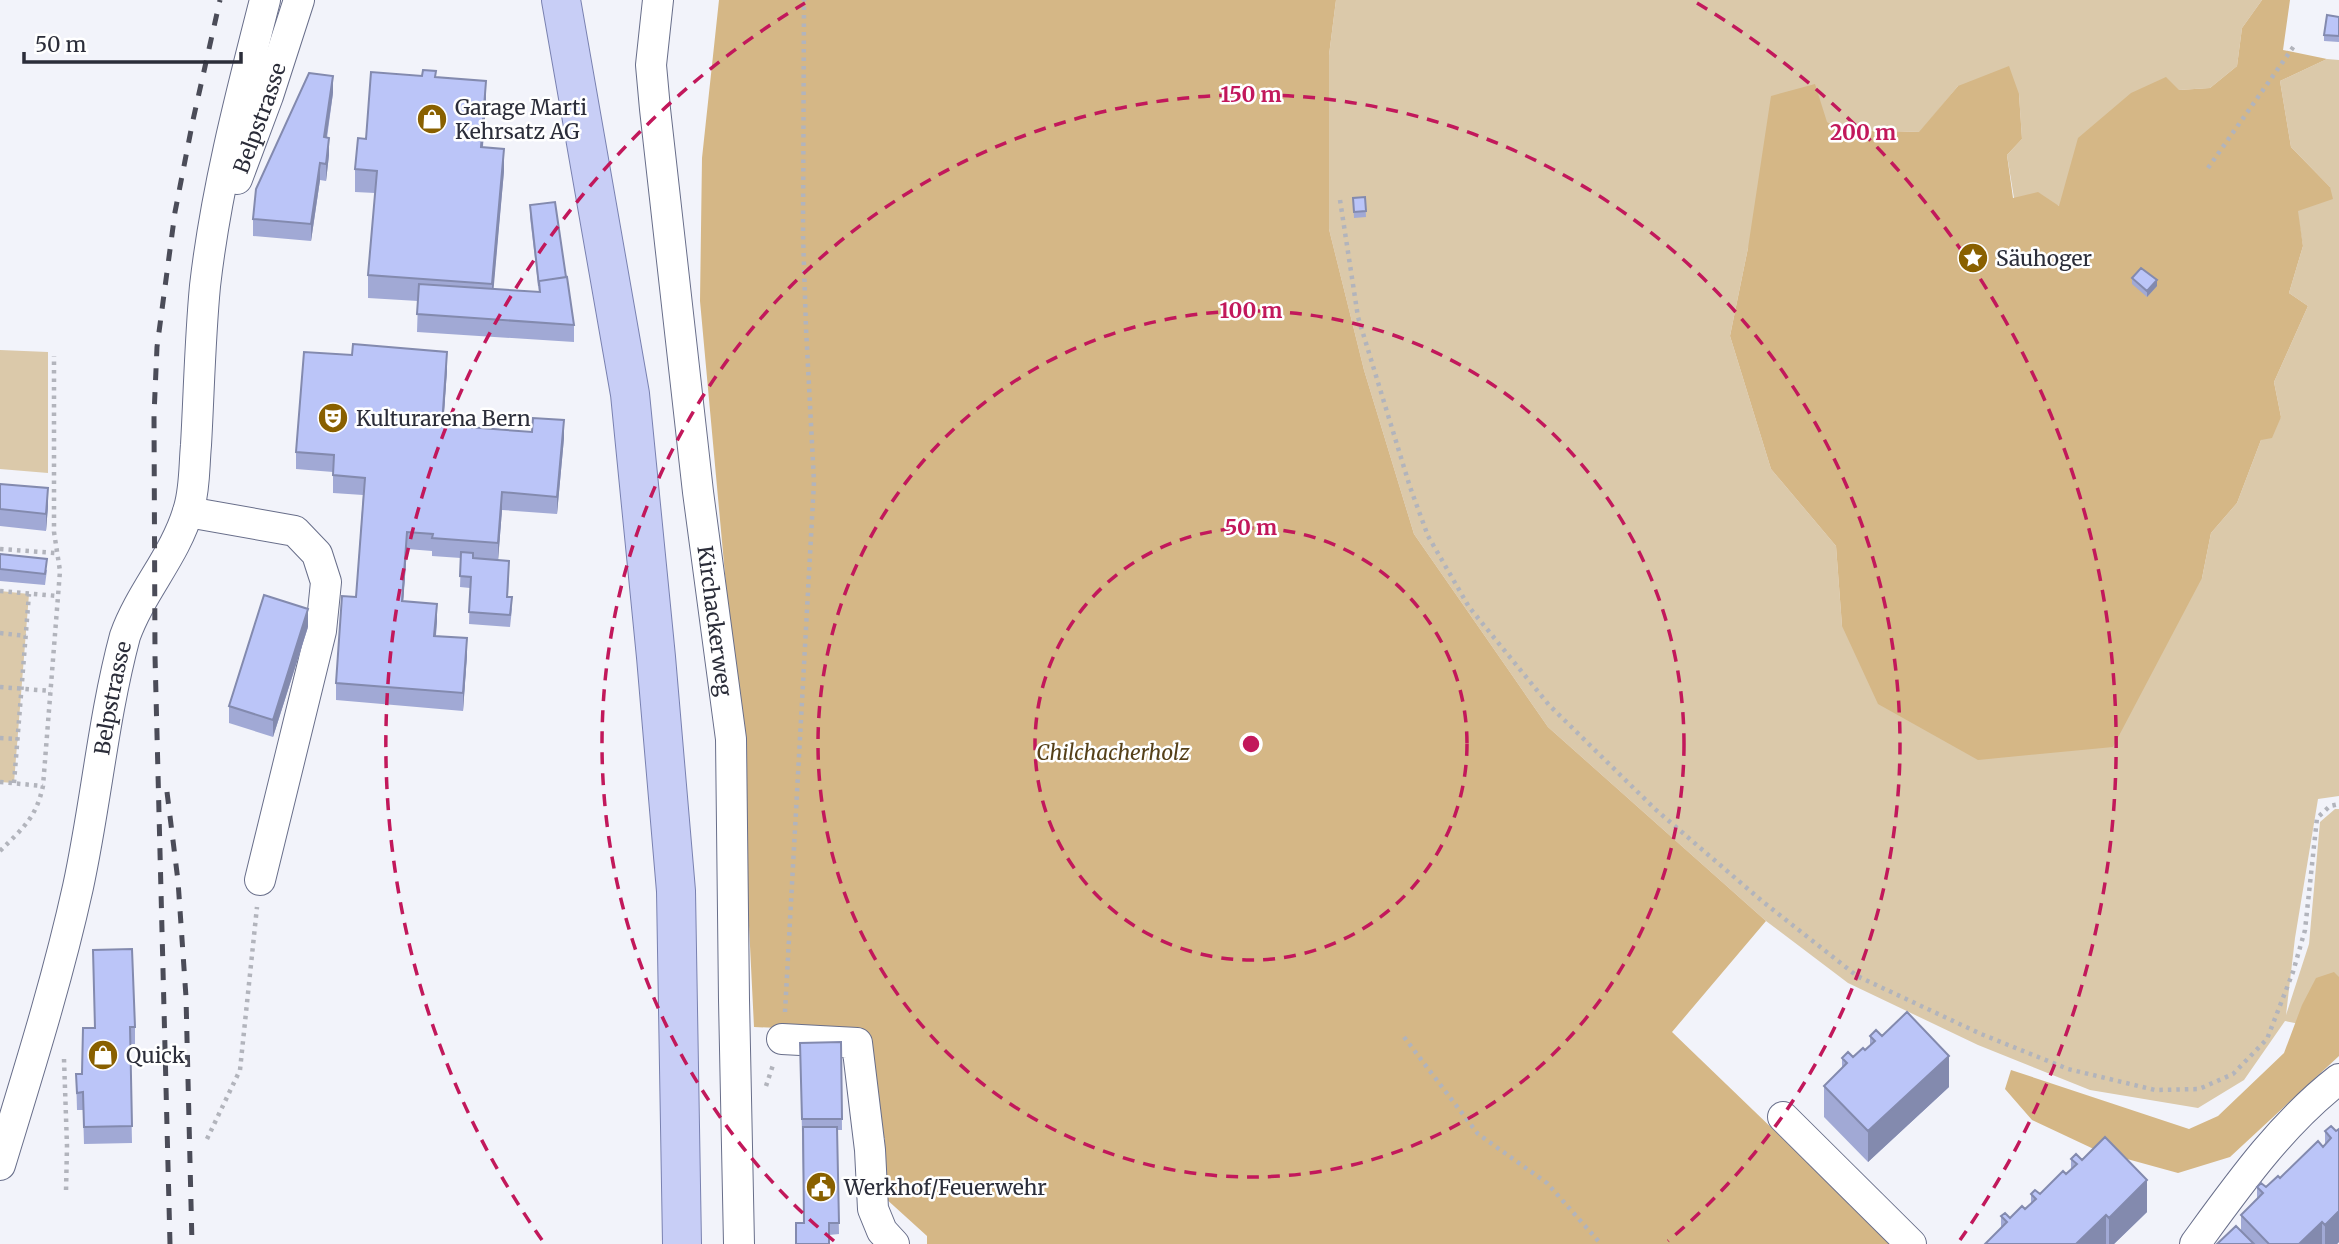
<svg xmlns="http://www.w3.org/2000/svg" width="2339" height="1244" font-family="Merriweather,serif">
	<style>
		.green { fill: #dbc9aa }
		.forest { fill: #d5b786 }
		.lines { fill: none; stroke-linecap: round; stroke-linejoin: round }
		.minor-casing { stroke: #686e8a; stroke-width: 32 }
		.major-casing { stroke: #7981b0; stroke-width: 40 }
		.path { stroke: #b2b4bc; stroke-width: 4.5; stroke-dasharray: 3.5 5; stroke-linecap: butt }
		.minor { stroke: #fff; stroke-width: 30 }
		.major { stroke: #c8cef6; stroke-width: 38 }
		.rail { stroke: #4b4c58; stroke-width: 5; stroke-dasharray: 12 12; stroke-linecap: butt }
		.wall { fill: #a1a9d5 }
		.shaded-wall { fill: #838aae }
		.building { fill: #bbc5f8; stroke: #838aae; stroke-width: 2 }
		.ring { fill: none; stroke: #c2185b; stroke-width: 3.5; stroke-dasharray: 12 9 }
		.labels { text-anchor: middle; dominant-baseline: central; stroke-width: 5; stroke-linejoin: round; paint-order: stroke }
		.poi-label { font-size: 21px; fill: #2b2d39; stroke: #fff; text-anchor: start }
		.street-label { font-size: 21px; fill: #2b2d39; stroke: #fff }
		.park-label { font-size: 21px; font-style: italic; fill: #554019; stroke: #fff }
		.centre { fill: #c2185b; stroke: #fff; stroke-width: 3.5 }
		.ring-label { font-size: 21px; text-anchor: middle; font-weight: bold; fill: #c2185b; stroke: #fff; stroke-width: 5; stroke-linejoin: round; paint-order: stroke }
	</style>
	<rect width="100%" height="100%" fill="#f2f3fa"/>
	<path class="green" d="M 1336,0 L 2262,0 L 2242,28 L 2237,66 L 2210,88 L 2179,90 L 2060,206 L 2014,198 L 2007,155 L 2022,139 L 2019,94 L 1958,86 L 1920,132 L 1860,130 L 1827,122 L 1748,248 L 1730,336 L 1771,469 L 1836,546 L 1842,626 L 2202,578 L 2211,533 L 2237,503 L 2261,440 L 2281,417 L 2274,382 L 2308,306 L 2289,293 L 2303,246 L 2297,211 L 2330,187 L 2291,147 L 2280,81 L 2327,59 L 2339,60 L 2339,796 L 2318,799 L 2295,938 L 2286,1015 L 2309,944 L 2320,822 L 2335,809 L 2339,809 L 2339,1032 L 2285,1021 L 2244,1080 L 2198,1108 L 2090,1090 L 1978,1045 L 1848,983 L 1766,921 L 1548,727 L 1414,534 L 1364,370 L 1329,229 L 1329,55 Z
		M 0,350 L 48,352 L 48,473 L 0,469 Z
		M 0,591 L 29,594 L 14,783 L 0,782 Z"/>
	<path class="forest" d="M 719,0 L 1336,0 L 1329,55 L 1329,229 L 1364,370 L 1414,534 L 1548,727 L 1766,921 L 1672,1032 L 1892,1244 L 927,1244 L 927,1236 L 884,1197 L 885,1138 L 877,1138 L 876,1095 L 868,1032 L 754,1027 L 744,824 L 730,629 L 700,301 L 702,158 Z
		M 2262,0 L 2290,0 L 2283,50 L 2327,59 L 2280,81 L 2291,147 L 2330,187 L 2333,199 L 2298,211 L 2303,246 L 2289,293 L 2308,306 L 2274,382 L 2281,417 L 2272,438 L 2261,440 L 2237,503 L 2211,533 L 2202,578 L 2113,747 L 1978,760 L 1878,704 L 1842,626 L 1836,546 L 1771,469 L 1730,336 L 1748,248 L 1771,96 L 1815,84 L 1827,122 L 1860,130 L 1919,132 L 1958,86 L 2009,66 L 2019,94 L 2022,139 L 2007,155 L 2013,198 L 2038,192 L 2059,206 L 2078,138 L 2131,93 L 2166,77 L 2179,90 L 2210,88 L 2237,66 L 2242,28 Z
		M 2334,972 L 2339,977 L 2339,1056 L 2230,1157 L 2178,1173 L 2098,1151 L 2032,1120 L 2005,1089 L 2011,1070 L 2189,1129 L 2218,1116 L 2284,1053 L 2302,1005 L 2316,978 Z"/>
	<g class="lines">
		<g class="minor-casing">
			<g id="minor">
				<path id="s1" d="M 658,0 L 651,65 L 655,109 L 698,492 L 731,739 L 734,1000 L 739,1244"/>
				<path id="s2" d="M 237,179 L 268,96 L 299,0"/>
				<path d="M 188,512 L 295,531 L 317,554 L 326,582 L 321,631 L 260,880"/>
				<path d="M 782,1039 L 857,1043 L 870,1150 L 873,1209 L 882,1231 L 894,1244"/>
				<path d="M 1783,1117 L 1911,1244"/>
				<path id="s3" d="M 0,1165 C 28,1073 57,982 78,887 C 96,804 103,718 125,636 C 141,591 176,555 189,508 C 195,488 194,466 196,445 C 199,392 200,339 205,286 C 216,189 241,94 265,0"/>
				<path d="M 2195,1244 C 2238,1185 2281,1124 2339,1079"/>
			</g>
		</g>
		<g class="major-casing">
			<path id="major" d="M 561,0 L 630,394 L 656,657 L 676,891 L 682,1244"/>
		</g>
		<path class="path" d="M 2208,168 L 2294,46
			M 1340,200 L 1358,317 L 1410,487 L 1428,536 L 1469,607 L 1549,705 L 1655,809 L 1762,901 L 1857,976 L 1981,1034 L 2068,1069 L 2155,1090 L 2199,1089 L 2233,1074 L 2267,1039 L 2293,972 L 2305,930 L 2317,818 L 2330,806 L 2339,804
			M 0,549 L 56,553
			M 0,591 L 58,596
			M 0,633 L 26,636
			M 0,687 L 51,691
			M 0,738 L 18,739
			M 0,782 L 43,786
			M 14,783 L 29,594
			M 0,851 C 23,828 36,818 43,786 L 60,571 L 54,532 L 54,356
			M 785,1012 L 814,482 L 806,328 L 803,235 L 804,0
			M 1404,1037 L 1478,1134 L 1547,1183 L 1601,1244
			M 64,1059 L 67,1146 L 66,1191
			M 766,1086 L 773,1065
			M 207,1139 L 240,1070 L 257,907"/>
		<use href="#minor" class="minor"/>
		<use href="#major" class="major"/>
		<path class="rail" d="M 167,792 L 178,881 L 186,997 L 192,1244
			M 170,1244 L 155,656 L 154,415 L 157,347 L 175,212 L 193,120 L 220,0"/>
	</g>
	<path class="wall" d="M 2339,17 L 2339,42 L 2324,41 L 2324,35 Z
		M 436,77 L 486,104 L 483,147 L 504,171 L 493,289 L 539,292 L 530,217 L 530,205 L 574,325 L 574,342 L 417,332 L 418,301 L 368,298 L 368,275 L 375,193 L 355,192 L 355,169 Z
		M 333,93 L 327,138 L 329,155 L 326,181 L 320,180 L 311,241 L 253,236 L 253,219 Z
		M 1365,197 L 1366,217 L 1354,218 L 1353,198 Z
		M 2132,278 L 2157,286 L 2147,297 L 2132,284 Z
		M 447,370 L 443,425 L 564,438 L 557,514 L 502,510 L 498,560 L 509,572 L 508,597 L 512,609 L 510,627 L 469,624 L 470,588 L 460,587 L 461,558 L 432,556 L 432,551 L 407,549 L 403,601 L 437,621 L 436,636 L 467,655 L 463,711 L 336,700 L 336,683 L 356,597 L 363,495 L 333,493 L 333,472 L 296,469 L 296,452 Z
		M 0,484 L 48,506 L 46,531 L 0,526 Z
		M 0,554 L 47,570 L 45,585 L 0,581 Z
		M 308,627 L 273,737 L 229,723 L 229,706 Z
		M 135,1027 L 135,1044 L 130,1044 L 132,1143 L 84,1144 L 83,1110 L 77,1110 L 76,1074 L 82,1074 L 95,1028 Z
		M 1870,1036 L 1882,1036 L 1949,1087 L 1868,1162 L 1824,1117 L 1824,1086 L 1842,1068 L 1842,1058 L 1853,1057 L 1865,1050 L 1870,1045 Z
		M 841,1042 L 842,1130 L 837,1130 L 839,1234 L 829,1235 L 804,1223 L 800,1043 Z
		M 2339,1129 L 2339,1242 L 2337,1244 L 2217,1244 L 2241,1231 L 2241,1215 L 2257,1199 L 2257,1187 L 2266,1187 L 2280,1178 L 2325,1144 L 2325,1131 L 2336,1131 Z
		M 2071,1159 L 2082,1160 L 2147,1212 L 2114,1244 L 1985,1244 L 2001,1228 L 2001,1216 L 2010,1218 L 2025,1209 L 2031,1204 L 2031,1194 L 2040,1194 L 2071,1169 Z"/>
	<path class="shaded-wall" d="M 333,76 L 333,93 L 324,154 L 324,137 Z
		M 486,81 L 486,104 L 481,170 L 481,147 Z
		M 329,138 L 329,155 L 326,181 L 326,164 Z
		M 504,149 L 504,171 L 492,307 L 492,284 Z
		M 320,163 L 320,180 L 311,241 L 311,224 Z
		M 2157,280 L 2157,286 L 2147,297 L 2147,291 Z
		M 447,352 L 447,370 L 442,443 L 442,425 Z
		M 564,420 L 564,438 L 557,514 L 557,497 Z
		M 48,488 L 48,506 L 46,531 L 46,514 Z
		M 502,492 L 502,510 L 498,561 L 498,543 Z
		M 407,532 L 407,549 L 402,618 L 402,601 Z
		M 437,604 L 437,621 L 434,653 L 434,636 Z
		M 308,609 L 308,627 L 273,737 L 273,720 Z
		M 467,638 L 467,655 L 463,711 L 463,693 Z
		M 1949,1056 L 1949,1087 L 1868,1162 L 1868,1131 Z
		M 2147,1180 L 2147,1212 L 2114,1244 L 2109,1244 L 2109,1218 Z
		M 2339,1211 L 2339,1242 L 2337,1244 L 2325,1244 L 2325,1225 Z
		M 2106,1215 L 2106,1244 L 2076,1244 Z
		M 2322,1222 L 2322,1244 L 2299,1244 Z"/>
	<path class="building" d="M 2327,15 L 2339,17 L 2339,36 L 2324,35 Z
		M 423,70 L 436,71 L 435,77 L 486,81 L 481,147 L 504,149 L 492,284 L 368,275 L 377,171 L 355,169 L 358,138 L 366,139 L 371,72 L 422,76 Z
		M 309,73 L 333,76 L 324,137 L 329,138 L 326,164 L 320,163 L 311,224 L 253,219 L 256,189 Z
		M 1365,197 L 1366,211 L 1354,212 L 1353,198 Z
		M 555,202 L 566,277 L 539,281 L 539,286 L 530,205 Z
		M 2141,268 L 2157,280 L 2147,291 L 2132,278 Z
		M 567,277 L 574,325 L 417,314 L 419,284 L 540,292 L 539,281 Z
		M 353,344 L 447,352 L 442,425 L 532,432 L 533,418 L 564,420 L 557,497 L 502,492 L 498,543 L 432,538 L 433,534 L 407,532 L 402,601 L 437,604 L 434,636 L 467,638 L 463,693 L 336,683 L 342,596 L 356,597 L 365,478 L 333,475 L 334,455 L 296,452 L 304,352 L 352,355 Z
		M 0,484 L 48,488 L 46,514 L 0,509 Z
		M 461,552 L 473,553 L 473,558 L 509,561 L 507,597 L 512,597 L 510,615 L 469,612 L 471,577 L 460,576 Z
		M 0,554 L 47,559 L 45,574 L 0,569 Z
		M 264,595 L 308,609 L 273,720 L 229,706 Z
		M 132,949 L 135,1027 L 130,1027 L 132,1126 L 84,1127 L 83,1092 L 77,1093 L 76,1074 L 82,1074 L 83,1028 L 95,1028 L 93,950 Z
		M 1907,1012 L 1949,1056 L 1868,1131 L 1824,1086 L 1847,1063 L 1842,1058 L 1848,1052 L 1853,1057 L 1863,1048 L 1865,1050 L 1875,1041 L 1870,1036 L 1876,1030 L 1882,1036 Z
		M 841,1042 L 842,1119 L 802,1119 L 800,1043 Z
		M 2331,1126 L 2336,1131 L 2339,1129 L 2339,1211 L 2325,1225 L 2322,1222 L 2299,1244 L 2269,1244 L 2241,1215 L 2263,1193 L 2257,1187 L 2261,1183 L 2266,1187 L 2278,1176 L 2280,1178 L 2318,1141 L 2323,1147 L 2331,1138 L 2325,1131 Z
		M 803,1127 L 837,1127 L 839,1223 L 829,1223 L 829,1244 L 796,1244 L 796,1223 L 804,1223 Z
		M 2105,1137 L 2147,1180 L 2109,1218 L 2106,1215 L 2076,1244 L 1985,1244 L 2007,1222 L 2001,1216 L 2005,1213 L 2010,1218 L 2022,1206 L 2025,1209 L 2036,1199 L 2031,1194 L 2035,1190 L 2040,1194 L 2063,1171 L 2066,1174 L 2077,1164 L 2071,1159 L 2076,1154 L 2082,1160 Z
		M 2236,1226 L 2254,1244 L 2217,1244 Z"/>
	<g class="ring">
		<circle cx="1251" cy="744" r="216"/>
		<circle cx="1251" cy="744" r="433"/>
		<path d="M834 1241A649 649 0 1 1 1668 1241"/>
		<path d="M542 1240A865 865 0 0 1 805 3M1697 3A865 865 0 0 1 1960 1240"/>
	</g>
	<defs>
		<g id="shop-disc" transform="scale(1.575)"><circle r="9.5" fill="#896000" stroke="#fff"/><path d="M-5-2.5h2.3a2.7 3.5 0 0 1 5.4 0H5L5.5 6h-11ZM-1.5-2.5h3a1.5 2.3 0 0 0-3 0Z" fill="#fff"/></g>
		<g id="sight-disc" transform="scale(1.575)"><circle r="9.5" fill="#896000" stroke="#fff"/><path d="M0-6L1.8-2.2L6-1.7L2.9 1.2L3.7 5.4L0 3.3L-3.7 5.4L-2.9 1.2L-6-1.7L-1.8-2.2Z" fill="#fff"/></g>
		<g id="theatre-disc" transform="scale(1.575)"><circle r="9.5" fill="#896000" stroke="#fff"/><path d="M-5-5.5Q0-4 5-5.5V0Q5 5 0 6Q-5 5-5 0ZM-3.3-2.5H-1v1.5H-3.3ZM1-2.5H3.3v1.5H1ZM-2.8 1Q0 5.5 2.8 1Z" fill="#fff"/></g>
		<g id="civic-disc" transform="scale(1.575)"><circle r="9.5" fill="#896000" stroke="#fff"/><path d="M-.6-6.5H3V-4.5H.6V-3L4-1V1h2V6H-6V1h2V-1L-.6-3ZM-1.2 2.5V6h2.4V2.5Z" fill="#fff"/></g>
	</defs>
	<g fill-rule="evenodd">
		<use href="#shop-disc" x="432" y="119"/>
		<use href="#sight-disc" x="1973" y="258"/>
		<use href="#theatre-disc" x="333" y="418"/>
		<use href="#shop-disc" x="103" y="1055"/>
		<use href="#civic-disc" x="821" y="1187"/>
	</g>
	<g class="labels">
		<g class="poi-label">
			<text x="455" y="107">Garage Marti<tspan x="455" dy="24">Kehrsatz AG</tspan></text>
			<text x="1996" y="258">Säuhoger</text>
			<text x="356" y="418">Kulturarena Bern</text>
			<text x="126" y="1055">Quick</text>
			<text x="844" y="1187">Werkhof/Feuerwehr</text>
		</g>
		<g class="street-label">
			<text stroke="none"><textPath href="#s2" startOffset="65">Belpstrasse</textPath></text>
			<text stroke="none"><textPath href="#s1" startOffset="625">Kirchackerweg</textPath></text>
			<text stroke="none"><textPath href="#s3" startOffset="481">Belpstrasse</textPath></text>
		</g>
		<g class="park-label">
			<text x="1113" y="752">Chilchacherholz</text>
		</g>
	</g>
	<circle cx="1251" cy="744" r="10" class="centre"/>
	<g class="ring-label">
		<text x="1251" y="102">150 m</text>
		<text x="1863" y="140">200 m</text>
		<text x="1251" y="318">100 m</text>
		<text x="1251" y="535">50 m</text>
	</g>
	<path d="M24 52v10h217v-10" fill="none" stroke="#2b2d39" stroke-width="3.5"/>
	<text x="35" y="52" font-size="21" fill="#2b2d39" stroke="#ffffff" stroke-width="5" paint-order="stroke">50 m</text>
</svg>
